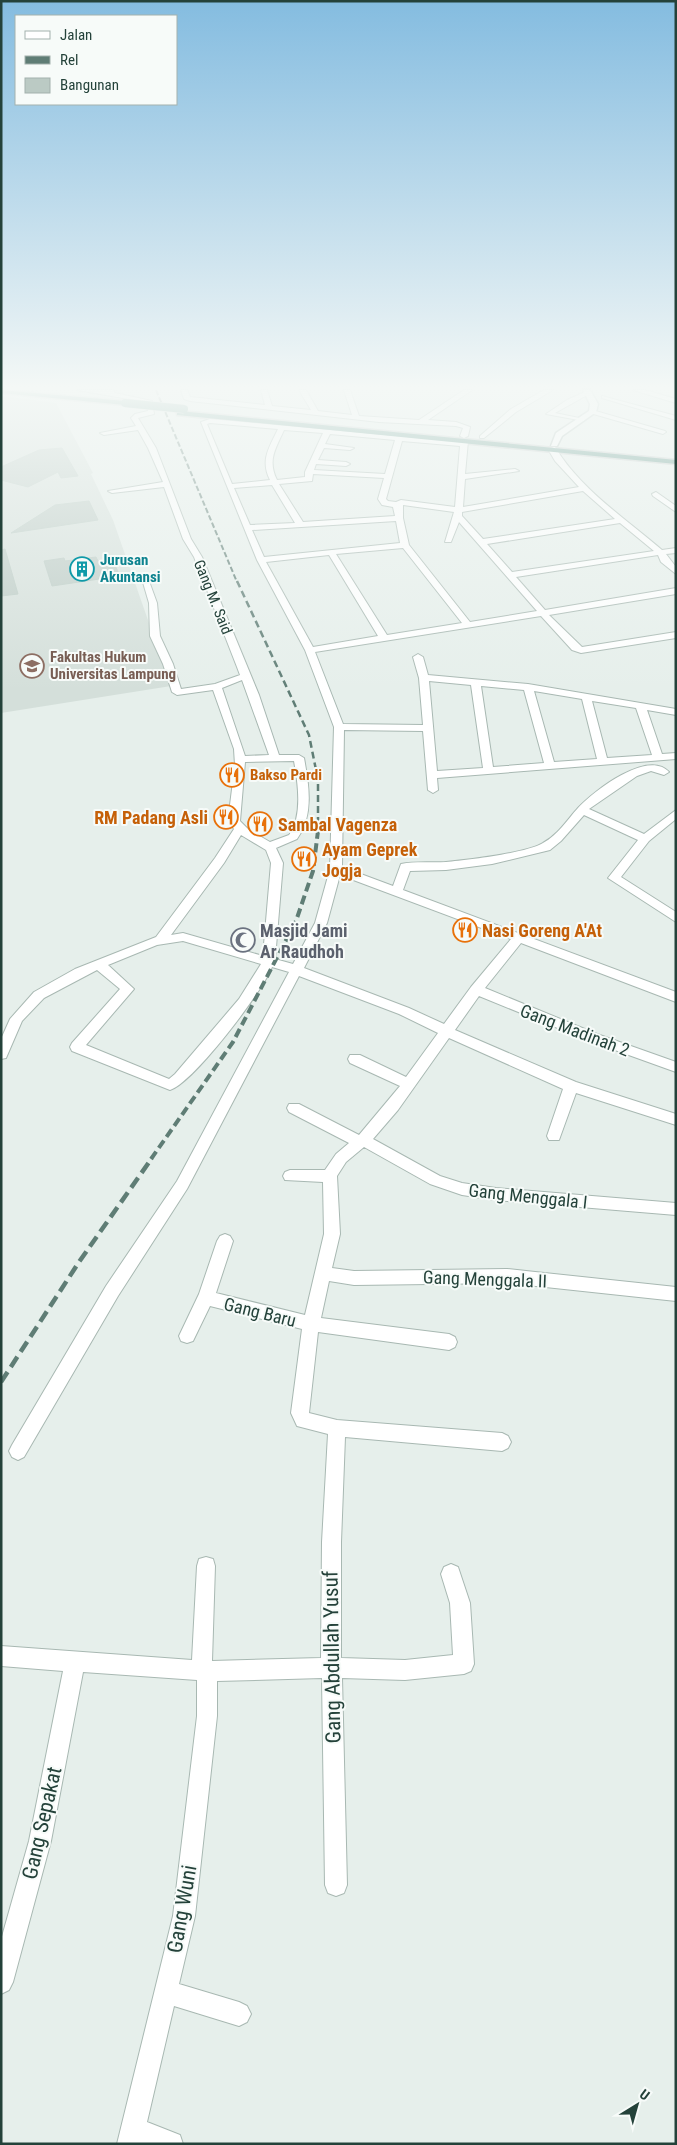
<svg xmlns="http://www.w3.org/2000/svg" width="677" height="2145" font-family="'Roboto Condensed',sans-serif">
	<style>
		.built { fill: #d4dfda }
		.building { fill: #bbcac4; stroke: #b8c9c2 }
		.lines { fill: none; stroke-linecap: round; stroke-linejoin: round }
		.minor-casing { stroke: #a8b8b2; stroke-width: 2 }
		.tertiary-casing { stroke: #a8b8b2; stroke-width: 3 }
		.trunk-casing { stroke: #c2cac8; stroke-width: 3 }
		.minor { fill: #fff; fill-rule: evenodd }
		.tertiary { fill: #fff; fill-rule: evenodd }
		.trunk { fill: #4c8a7c; fill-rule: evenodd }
		.rail-far3 { stroke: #5f7d75; stroke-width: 2; stroke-dasharray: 5.5 2.5; stroke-linecap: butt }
		.rail-far2 { stroke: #5f7d75; stroke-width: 2.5; stroke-dasharray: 7 4; stroke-linecap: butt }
		.rail-far1 { stroke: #5f7d75; stroke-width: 4; stroke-dasharray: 9 4.5; stroke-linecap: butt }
		.rail { stroke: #5f7d75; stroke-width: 4.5; stroke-dasharray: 12 6; stroke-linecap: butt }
		.trunk-bridge-casing { stroke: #c2cac8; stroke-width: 9; stroke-linecap: butt }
		.trunk-bridge { stroke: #4c8a7c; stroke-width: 8 }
		.labels { text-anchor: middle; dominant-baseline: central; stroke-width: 4; stroke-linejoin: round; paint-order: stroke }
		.far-culture-label { font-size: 15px; font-weight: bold; fill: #0d838f; stroke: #f7fbf9; text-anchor: start }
		.far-street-label { font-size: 15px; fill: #24423a; stroke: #f7fbf9 }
		.far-education-label { font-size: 15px; font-weight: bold; fill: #785e54; stroke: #f7fbf9; text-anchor: start }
		.far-food-label { font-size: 15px; font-weight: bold; fill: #c56008; stroke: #f7fbf9; text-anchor: start }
		.food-label { font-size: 18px; font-weight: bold; fill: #c56008; stroke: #f7fbf9; text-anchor: start }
		.worship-label { font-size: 18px; font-weight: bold; fill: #5b616d; stroke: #f7fbf9; text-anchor: start }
		.street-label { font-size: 18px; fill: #24423a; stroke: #f7fbf9 }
		.near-street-label { font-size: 21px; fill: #24423a; stroke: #f7fbf9 }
	</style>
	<rect width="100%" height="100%" fill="#e6efeb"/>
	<path class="built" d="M 1,396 L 56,403 L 93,473 L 91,474 L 113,520 L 171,686 L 1,713 Z"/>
	<path class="building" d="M 62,448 L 78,476 L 61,478 L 58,472 L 28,487 L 1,480 L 1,467 L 39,450 Z
		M 89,501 L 98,520 L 11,533 L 55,505 Z
		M 5,549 L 18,594 L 1,596 L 1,550 Z
		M 96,557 L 98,561 L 112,559 L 120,576 L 52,586 L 44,561 L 64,558 L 65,561 Z"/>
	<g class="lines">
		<g class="minor-casing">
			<path id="minor" d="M 77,390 L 113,390 L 115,393 L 152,401 L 154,414 L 138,418 L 156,448 L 191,539 L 202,557 L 259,695 L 279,755 L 299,755 L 304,758 C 309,785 314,816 297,839 L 276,848 L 283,863 L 275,959 L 293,964 L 315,923 L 330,869 L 334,727 L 305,650 L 257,560 L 201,422 L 210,419 L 460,442 L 464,439 L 468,441 L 465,474 L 515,469 L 519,471 L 465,479 L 463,507 L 579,487 L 555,461 L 548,449 L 555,447 C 580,489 626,519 662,550 L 676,548 L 676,553 L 666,554 L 676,567 L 676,574 L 661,562 L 658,555 L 516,577 L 545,610 L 676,588 L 676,594 L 549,615 L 582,647 L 676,632 L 676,638 L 581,653 L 572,650 L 541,616 L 315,652 L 343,724 L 423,725 L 419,678 L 413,657 L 418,654 L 423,657 L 428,675 L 528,684 L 676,709 L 676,715 L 647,710 L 662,754 L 676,753 L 676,759 L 437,778 L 438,790 L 433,793 L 428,790 L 423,731 L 344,730 L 342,867 L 393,886 L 401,864 C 415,861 432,863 446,862 C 468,860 526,853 543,843 C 558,835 567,820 578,808 C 594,791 648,749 669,772 L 664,775 L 651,771 L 637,776 L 589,809 L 644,834 L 676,810 L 676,819 L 649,841 L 621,877 L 676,912 L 676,922 L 608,878 L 638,840 L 584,815 L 561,841 L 550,850 L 492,864 L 446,870 L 410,871 L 403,890 L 676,992 L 676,1002 L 521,943 L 485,988 L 597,1034 L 676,1062 L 676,1072 L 587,1040 L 479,996 L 455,1030 L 576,1082 L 676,1114 L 676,1125 L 576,1093 L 559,1140 L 549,1140 L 547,1136 L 563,1089 L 449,1038 L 398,1110 L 373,1139 L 440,1176 L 462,1183 L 496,1188 L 676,1203 L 676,1215 L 496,1200 L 462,1195 L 430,1184 L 364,1147 L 346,1162 L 337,1176 L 340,1234 L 332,1268 L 354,1271 L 507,1269 L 676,1287 L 676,1301 L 507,1283 L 354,1285 L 329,1281 L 321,1318 L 449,1334 L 455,1337 L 457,1342 L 455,1347 L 449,1350 L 318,1332 L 309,1413 L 337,1420 L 502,1433 L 508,1436 L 511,1442 L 508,1448 L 502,1451 L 345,1437 L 341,1542 L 341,1658 L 405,1660 L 453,1655 L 450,1603 L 441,1574 L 444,1567 L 451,1564 L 458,1567 L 470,1603 L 474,1664 L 471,1671 L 464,1674 L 405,1680 L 342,1678 L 347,1885 L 344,1893 L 336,1896 L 328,1893 L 325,1885 L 322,1678 L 217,1681 L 217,1716 L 195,1916 L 179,1984 L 239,2002 L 247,2006 L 251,2014 L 247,2022 L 239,2026 L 174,2006 L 147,2122 L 180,2135 L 183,2144 L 117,2144 L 173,1916 L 197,1716 L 197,1680 L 83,1672 L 51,1841 L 13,1982 L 9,1990 L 1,1994 L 1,1940 L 29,1841 L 63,1671 L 1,1666 L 1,1646 L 192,1660 L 197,1566 L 199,1559 L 206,1557 L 213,1559 L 215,1566 L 212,1661 L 321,1658 L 322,1542 L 328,1434 L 297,1426 L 291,1413 L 302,1329 L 210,1306 L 193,1341 L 187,1343 L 181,1341 L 179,1336 L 199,1294 L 217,1241 L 220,1236 L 225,1234 L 230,1236 L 233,1241 L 216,1293 L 305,1315 L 324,1234 L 323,1182 L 285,1180 L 283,1176 L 285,1172 L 290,1170 L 325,1170 L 336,1154 L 349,1143 L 289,1112 L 287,1108 L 289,1104 L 299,1104 L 359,1135 L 400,1086 L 350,1063 L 348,1059 L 350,1055 L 360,1055 L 406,1077 L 438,1033 L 399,1014 L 299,976 L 187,1189 L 118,1296 L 24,1457 L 18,1460 L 12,1457 L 9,1451 L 12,1445 L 106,1286 L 177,1181 L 289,972 L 272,967 C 263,991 193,1083 170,1090 L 72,1051 L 70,1047 L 72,1043 L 120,989 L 97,970 L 44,998 L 22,1021 L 6,1058 L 1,1059 L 1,1039 L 10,1019 L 34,992 L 75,969 L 156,937 L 215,858 L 234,829 L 228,821 L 235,765 L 234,749 L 213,690 L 177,695 L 172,692 L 163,664 L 150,636 L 149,603 L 142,579 L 149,581 L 157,603 L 160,636 L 173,664 L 181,689 L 215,684 L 240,675 L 237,667 L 194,557 L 183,539 L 164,487 L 112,493 L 108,491 L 163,482 L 148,448 L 138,430 L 104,435 L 100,433 L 136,426 L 131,418 L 135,414 L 148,411 L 146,402 ZM 210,423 L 278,429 C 269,448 260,460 270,480 L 232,484 L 207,424 ZM 284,430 L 323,433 L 305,472 L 305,477 L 277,480 C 267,460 276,448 284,430 ZM 330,434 L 395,440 L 385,474 L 314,470 L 316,464 L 346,466 L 350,464 L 346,462 L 318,460 L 324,448 L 350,450 L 354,448 L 325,444 ZM 402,441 L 460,446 L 455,507 L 401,500 L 396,502 L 388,501 L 386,499 ZM 313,474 L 384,478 L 378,499 L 382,505 L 393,507 L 395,516 L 303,522 L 279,484 L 312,481 ZM 272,485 L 295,523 L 250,525 L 234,488 ZM 583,491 L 615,519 L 483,539 L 462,516 L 462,512 ZM 403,505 L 454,512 L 445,542 L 451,542 L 459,522 L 537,611 L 470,622 L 409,545 L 403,518 ZM 396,521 L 400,543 L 264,557 L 252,530 ZM 620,523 L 654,551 L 512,572 L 487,544 ZM 403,548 L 462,623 L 387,635 L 336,554 ZM 329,555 L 378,636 L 313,647 L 266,562 ZM 242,680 L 269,755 L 245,756 L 222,688 ZM 429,681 L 471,685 L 483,768 L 437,771 ZM 481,686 L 524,690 L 544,763 L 493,767 ZM 534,691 L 582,699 L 597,759 L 554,762 ZM 592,701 L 636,708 L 652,755 L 607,758 ZM 294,761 C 298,783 303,816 289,835 L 270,842 L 249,830 L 240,821 L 245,762 ZM 241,835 L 266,850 L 271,863 L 263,956 L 183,933 L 171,935 L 224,863 ZM 340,875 L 511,939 L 471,987 L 444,1024 L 409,1008 L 304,968 L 327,923 ZM 183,941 L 261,964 L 239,999 L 175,1074 L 169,1079 L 86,1045 L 134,989 L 108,965 L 157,945 Z
				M 181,390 L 187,390 L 190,397 L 265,405 L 261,390 L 267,390 L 272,406 L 311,410 L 299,390 L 306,390 L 318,411 L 352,415 L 344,390 L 350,390 L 359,416 L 419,420 L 464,390 L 472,390 L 428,420 L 456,422 L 470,427 L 468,436 L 464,438 L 460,436 L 463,428 L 456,426 L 379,422 L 190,401 L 184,399 Z
				M 544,390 L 553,390 L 516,412 L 484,438 L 480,438 L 480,436 L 511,409 Z
				M 633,390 L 645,390 L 676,399 L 676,403 Z
				M 587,391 L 589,394 L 555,413 L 584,419 L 584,421 L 546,414 L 567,400 Z
				M 602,396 L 676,416 L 676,420 L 602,398 Z
				M 592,410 L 665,431 L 666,432 L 663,434 L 590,413 Z
				M 656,492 L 676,506 L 676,512 L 653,496 L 652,494 Z"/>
		</g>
		<g class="tertiary-casing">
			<path id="tertiary" d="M 583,390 L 590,390 L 598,404 L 596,412 L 562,436 L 557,446 L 551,446 L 556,433 L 589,411 L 590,404 Z"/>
		</g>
		<g class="trunk-casing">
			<path id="trunk" d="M 1,390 L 125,401 L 129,403 L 125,405 L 1,393 Z
				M 180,411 L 676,460 L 676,464 L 177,415 L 177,411 Z"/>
		</g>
		<use href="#minor" class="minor"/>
		<use href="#tertiary" class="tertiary"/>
		<use href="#trunk" class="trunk"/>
		<path class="rail-far3" d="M 156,390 L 237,582"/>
		<path class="rail-far2" d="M 237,581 L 309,735 L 318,780 L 318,832"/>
		<path class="rail-far1" d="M 151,1159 L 233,1042 L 296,921 L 313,871 L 318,831"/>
		<path class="rail" d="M 1,1382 L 79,1262 L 152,1158"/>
		<g class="trunk-bridge-casing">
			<path id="trunk-bridge" d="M 125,403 L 184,409"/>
		</g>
		<use href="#trunk-bridge" class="trunk-bridge"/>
	</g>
	<linearGradient id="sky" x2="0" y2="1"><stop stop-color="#84bce0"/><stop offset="0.56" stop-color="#f4f8f6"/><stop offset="1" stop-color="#f4f8f6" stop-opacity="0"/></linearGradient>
	<rect width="677" height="691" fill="url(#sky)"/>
	<defs>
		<g id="building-ring" transform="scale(1.25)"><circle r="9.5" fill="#f7fbf9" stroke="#0f9aa8" stroke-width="1.5"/><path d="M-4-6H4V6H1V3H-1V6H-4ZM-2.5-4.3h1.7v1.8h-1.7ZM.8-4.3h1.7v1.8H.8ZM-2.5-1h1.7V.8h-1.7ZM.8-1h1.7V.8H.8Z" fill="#0f9aa8"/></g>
		<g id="university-ring" transform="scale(1.25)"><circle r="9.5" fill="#f7fbf9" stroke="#8d6e63" stroke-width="1.5"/><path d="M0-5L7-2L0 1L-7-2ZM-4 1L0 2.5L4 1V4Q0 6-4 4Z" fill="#8d6e63"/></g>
		<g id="restaurant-ring" transform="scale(1.25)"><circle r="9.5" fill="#f7fbf9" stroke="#e8710a" stroke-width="1.5"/><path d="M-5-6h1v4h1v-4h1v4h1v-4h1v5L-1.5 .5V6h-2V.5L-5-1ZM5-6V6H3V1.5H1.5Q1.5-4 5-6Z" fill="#e8710a"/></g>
		<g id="mosque-ring" transform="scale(1.25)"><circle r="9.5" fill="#f7fbf9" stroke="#6b7280" stroke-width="1.5"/><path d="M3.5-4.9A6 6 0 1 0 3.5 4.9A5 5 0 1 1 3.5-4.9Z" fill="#6b7280"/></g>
	</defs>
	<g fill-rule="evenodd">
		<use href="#building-ring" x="82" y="569"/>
		<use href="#university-ring" x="32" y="666"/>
		<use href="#restaurant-ring" x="232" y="775"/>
		<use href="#restaurant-ring" x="226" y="817"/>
		<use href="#restaurant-ring" x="260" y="824"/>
		<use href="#restaurant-ring" x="304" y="859"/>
		<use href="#restaurant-ring" x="465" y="930"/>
		<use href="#mosque-ring" x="243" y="940"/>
	</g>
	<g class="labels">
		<g class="far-culture-label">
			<text x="100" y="560">Jurusan<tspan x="100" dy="17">Akuntansi</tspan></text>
		</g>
		<g class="far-street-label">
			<text transform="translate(213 597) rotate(68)">Gang M. Said</text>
		</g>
		<g class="far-education-label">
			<text x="50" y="657">Fakultas Hukum<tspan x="50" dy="17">Universitas Lampung</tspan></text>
		</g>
		<g class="far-food-label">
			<text x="250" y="775">Bakso Pardi</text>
		</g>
		<g class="food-label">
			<text x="208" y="817" text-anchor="end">RM Padang Asli</text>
			<text x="278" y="824">Sambal Vagenza</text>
			<text x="322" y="849">Ayam Geprek<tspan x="322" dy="21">Jogja</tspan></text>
			<text x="482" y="930">Nasi Goreng A'At</text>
		</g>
		<g class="worship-label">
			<text x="260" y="930">Masjid Jami<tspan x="260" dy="21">Ar Raudhoh</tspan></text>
		</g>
		<g class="street-label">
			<text transform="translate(575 1030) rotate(21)">Gang Madinah 2</text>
			<text transform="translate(528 1196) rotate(6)">Gang Menggala I</text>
			<text transform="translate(485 1279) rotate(2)">Gang Menggala II</text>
			<text transform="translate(260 1312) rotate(14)">Gang Baru</text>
		</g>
		<g class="near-street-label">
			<text transform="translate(332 1657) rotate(-91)">Gang Abdullah Yusuf</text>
			<text transform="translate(42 1823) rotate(-77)">Gang Sepakat</text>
			<text transform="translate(182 1909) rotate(-80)">Gang Wuni</text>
		</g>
	</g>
	<rect width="677" height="2145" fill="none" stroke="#24423a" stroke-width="5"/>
	<rect x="15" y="15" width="162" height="90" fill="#f7fbf9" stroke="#a3b1ad"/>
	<rect x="25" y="31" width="25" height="8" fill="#ffffff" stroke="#a3b1ad"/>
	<text x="60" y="40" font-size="15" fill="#24423a">Jalan</text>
	<rect x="25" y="56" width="25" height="8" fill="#5f7d75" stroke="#a3b1ad"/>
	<text x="60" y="65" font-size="15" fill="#24423a">Rel</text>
	<rect x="25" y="78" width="25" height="15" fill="#bbcac4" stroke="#a3b1ad"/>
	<text x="60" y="90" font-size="15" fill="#24423a">Bangunan</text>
	<g transform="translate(637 2105) rotate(37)" stroke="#f7fbf9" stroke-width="4" paint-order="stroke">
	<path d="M0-4L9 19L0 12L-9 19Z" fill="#24423a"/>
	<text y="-8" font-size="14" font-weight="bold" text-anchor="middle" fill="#24423a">U</text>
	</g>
</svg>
